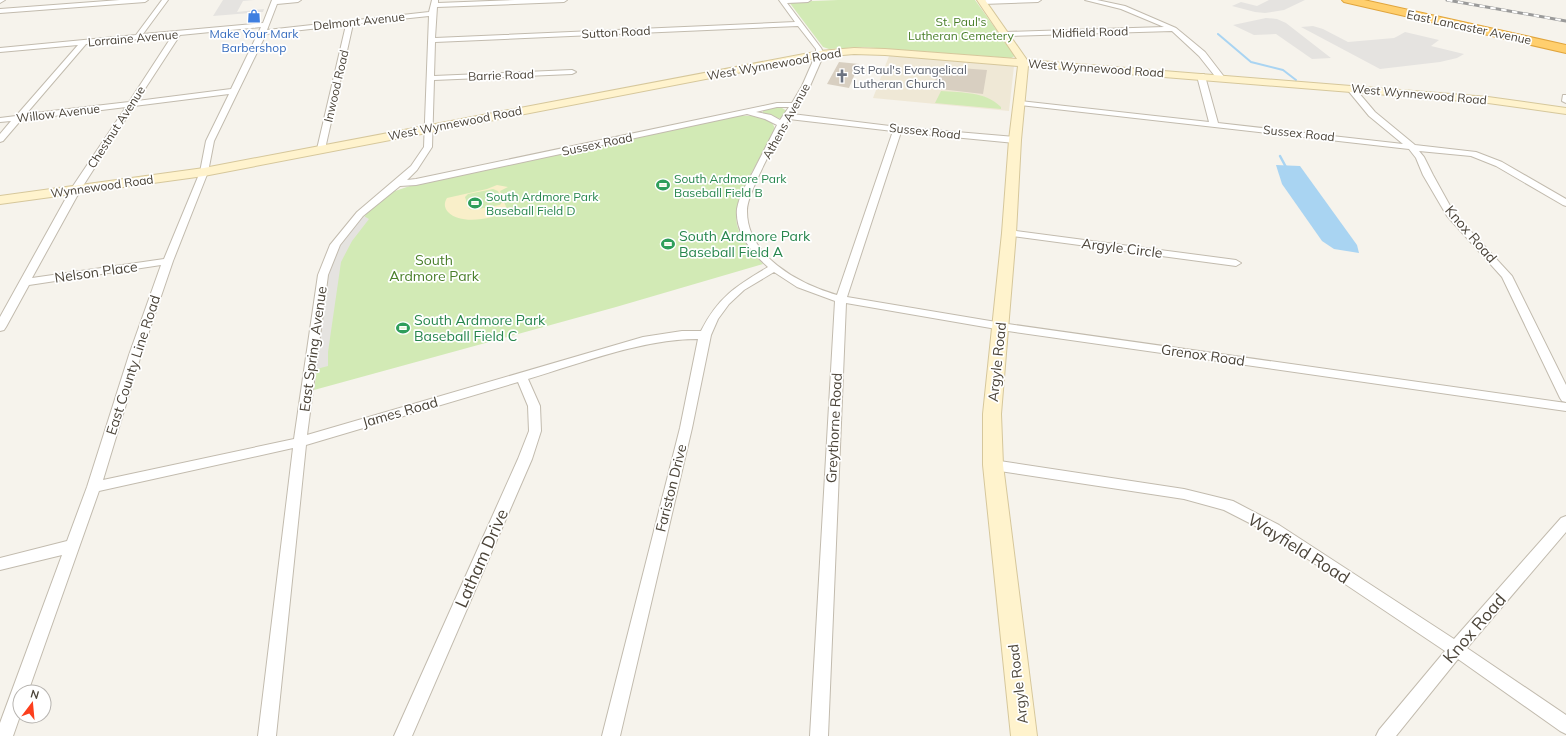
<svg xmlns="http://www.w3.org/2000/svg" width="1566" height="736" font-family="Mulish,sans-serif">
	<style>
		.education { fill: #efe8d6 }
		.green { fill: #d2eab5 }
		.sand { fill: #f9efc9; fill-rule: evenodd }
		.parking { fill: #e5e3e0 }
		.water { fill: #a9d4f2 }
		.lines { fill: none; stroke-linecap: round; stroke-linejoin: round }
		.stream-far1 { stroke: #a9d4f2; stroke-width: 2 }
		.stream { stroke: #a9d4f2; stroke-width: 2.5 }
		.building { fill: #d8cfc1 }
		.street-casing { stroke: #c2bbae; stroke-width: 2 }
		.secondary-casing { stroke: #d6c79b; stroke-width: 2 }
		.highway-casing { stroke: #e0a43c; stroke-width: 2 }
		.street { fill: #fff; fill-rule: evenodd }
		.secondary { fill: #fff3cd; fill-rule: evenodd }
		.highway { fill: #ffcf6e; fill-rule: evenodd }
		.rail-casing { stroke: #9a9a9a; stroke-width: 3 }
		.rail { stroke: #fff; stroke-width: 2; stroke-dasharray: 5.5; stroke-linecap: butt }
		.labels { text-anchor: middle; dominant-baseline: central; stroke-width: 3.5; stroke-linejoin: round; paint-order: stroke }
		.far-street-label { font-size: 12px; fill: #4b4439; stroke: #fff }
		.far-park-label { font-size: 12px; fill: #4a7f2a; stroke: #fff }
		.far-shop-label { font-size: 12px; fill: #366cbe; stroke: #fff }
		.far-worship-label { font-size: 12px; fill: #5b616d; stroke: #fff; text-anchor: start }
		.far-leisure-label { font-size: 12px; fill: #27864d; stroke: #fff; text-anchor: start }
		.street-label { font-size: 14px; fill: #4b4439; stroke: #fff }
		.leisure-label { font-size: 14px; fill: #27864d; stroke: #fff; text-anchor: start }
		.park-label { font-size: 14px; fill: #4a7f2a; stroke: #fff }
		.near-street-label { font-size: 17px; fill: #4b4439; stroke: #fff }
	</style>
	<rect width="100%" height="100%" fill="#f6f3ec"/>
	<path class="education" d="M 889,56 L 1014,66 L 1009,111 L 873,98 Z"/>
	<path class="green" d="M 838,0 L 975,0 L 1015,56 L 1011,58 L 863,47 L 829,49 L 823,47 L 789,2 Z
		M 941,91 C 962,93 985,91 1001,107 L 1001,109 L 935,103 Z
		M 770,108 L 782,108 L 787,111 L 782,118 L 775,119 L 763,114 L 763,111 Z
		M 736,116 C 748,115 775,115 775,131 C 762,156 732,198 737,225 C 741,241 753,252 763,264 L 616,307 L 314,390 L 318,363 L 339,253 L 367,213 L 392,192 L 416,184 Z"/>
	<path class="sand" d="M 497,185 L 508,187 L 500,191 L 508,212 C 493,218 462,226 448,212 C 444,207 444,203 447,198 L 487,189 ZM 493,189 L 498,191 L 502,202 L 500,205 L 473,210 L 469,209 L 465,197 L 468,194 Z"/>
	<path class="parking" d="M 223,0 L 254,0 L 243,1 L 237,12 L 264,9 L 263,12 L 213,16 Z
		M 1269,0 L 1305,0 L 1284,10 L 1265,13 L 1255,12 L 1232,6 L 1241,2 L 1257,6 Z
		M 1266,18 L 1277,19 L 1286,23 L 1331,58 L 1312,59 L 1276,34 L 1254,35 L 1233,25 Z
		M 1313,26 L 1323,29 L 1348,42 L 1394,38 L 1398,36 L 1405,32 L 1439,40 L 1431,46 L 1464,54 L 1457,58 L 1440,62 L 1380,69 L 1301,27 Z
		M 360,214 L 369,219 L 352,241 L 341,262 L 328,352 L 328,366 L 309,371 L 327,263 Z"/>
	<path class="water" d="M 1276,165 L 1300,166 L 1357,245 L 1359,253 L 1334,249 L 1322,241 L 1282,184 Z"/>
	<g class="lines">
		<path class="stream-far1" d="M 1218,34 L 1251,62 L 1283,70 L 1296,80"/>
		<path class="stream" d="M 1280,156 L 1287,169"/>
	</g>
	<path class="building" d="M 839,62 L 859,64 L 849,88 L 827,84 Z
		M 946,67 L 987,70 L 983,94 L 940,89 L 940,85 L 934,85 L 938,70 L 945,71 Z"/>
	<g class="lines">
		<g class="street-casing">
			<path id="street" d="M 0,0 L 5,0 L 0,3 Z
				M 120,0 L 148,0 L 145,2 L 0,13 L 0,9 Z
				M 162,0 L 168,0 L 143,34 L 263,23 L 272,0 L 301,0 L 298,2 L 277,4 L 267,30 L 429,12 L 432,0 L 438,0 L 438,3 L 515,0 L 567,0 L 564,2 L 437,7 L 435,38 L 795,22 L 779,0 L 811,0 L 808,2 L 787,3 L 821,48 L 824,54 L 810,86 L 799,103 L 800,105 L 792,114 L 898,127 L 1015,137 L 1019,140 L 1015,143 L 901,132 L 847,297 L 1008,324 L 1566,403 L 1566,411 L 1008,331 L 846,303 L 828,736 L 810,736 L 835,301 L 797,287 L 774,272 L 744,290 L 729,304 L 718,319 L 711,335 L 692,428 L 620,736 L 602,736 L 680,428 L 698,339 C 642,339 582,363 528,379 L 540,406 L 541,431 L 532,459 L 412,736 L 394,736 L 518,459 L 529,431 L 528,406 L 518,382 L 306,445 L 276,736 L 258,736 L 293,448 L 99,491 L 28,692 L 20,692 L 20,716 L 13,736 L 0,736 L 0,723 L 62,555 L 0,570 L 0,558 L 67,541 L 87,487 L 129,355 L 161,265 L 29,285 L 6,327 L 4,330 L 0,331 L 0,317 L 71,189 L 126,107 L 21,120 L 3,141 L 0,142 L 0,134 L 11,121 L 0,122 L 0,118 L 16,116 L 78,45 L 0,52 L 0,48 L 136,35 ZM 429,16 L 424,147 L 411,166 L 357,212 L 330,245 L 318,275 L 294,439 L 103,480 L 141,355 L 173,261 L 208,172 L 214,141 L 266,34 L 346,25 L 317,149 L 321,152 L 325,149 L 353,24 ZM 798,26 L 816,49 L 816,54 L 802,86 L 792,103 L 777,103 L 416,179 L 407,180 L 417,170 L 432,147 L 434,80 L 572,74 L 576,72 L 572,70 L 434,76 L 435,42 ZM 261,27 L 231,89 L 137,101 L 180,35 ZM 172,36 L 129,102 L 26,114 L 86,44 ZM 229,94 L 206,141 L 200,172 L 164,259 L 32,278 L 81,189 L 134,106 ZM 777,107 L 789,107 L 780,120 L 771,115 L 756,112 ZM 747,114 L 765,119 L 777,125 C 769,141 761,156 753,172 C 747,183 739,196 737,209 C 735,232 752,253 768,267 C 736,286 718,297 701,331 L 682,331 L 643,337 L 307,435 L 328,275 L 340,245 L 363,216 L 400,186 L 416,185 ZM 789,119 L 893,131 L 837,295 C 799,284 746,256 747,210 C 747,193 779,135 789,119 Z
				M 986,0 L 1041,0 L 1038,2 L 983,4 L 980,2 Z
				M 1085,0 L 1097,0 L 1125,6 L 1176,28 L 1205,52 L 1225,78 L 1224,80 L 1218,80 L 1199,56 L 1172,31 L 1006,36 L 1003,34 L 1006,32 L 1164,27 L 1121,9 Z
				M 1198,74 L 1204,74 L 1205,76 L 1218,123 L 1403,144 L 1369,116 L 1346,88 L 1350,86 L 1353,86 L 1375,112 L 1415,145 L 1476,152 L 1502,162 L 1566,199 L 1566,206 L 1563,205 L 1496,166 L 1471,156 L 1419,151 L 1424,157 L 1433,175 L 1454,213 L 1512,276 L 1566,385 L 1566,402 L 1562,401 L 1560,398 L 1502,277 L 1447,216 L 1423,175 L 1416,158 L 1409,149 L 1020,105 L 1016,103 L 1020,101 L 1209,122 L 1197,76 Z
				M 1563,95 L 1566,95 L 1566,103 L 1562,101 Z
				M 1009,230 L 1236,260 L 1241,263 L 1236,266 L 1005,235 L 1004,233 L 1005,231 Z
				M 993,460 L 1184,489 L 1233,501 L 1279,525 L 1454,639 L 1561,518 L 1566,516 L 1566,532 L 1467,648 L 1566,715 L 1566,734 L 1560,731 L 1458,659 L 1396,736 L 1376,736 L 1379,730 L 1445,651 L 1269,533 L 1224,510 L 1184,499 L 993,470 L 988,469 L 986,465 L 988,461 Z"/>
		</g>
		<g class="secondary-casing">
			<path id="secondary" d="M 977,0 L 985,0 L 1027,60 L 1488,97 L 1566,108 L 1566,114 L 1488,103 L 1028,66 L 1021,140 L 1016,233 L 1001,414 L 1003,465 L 1037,736 L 1011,736 L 983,465 L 983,414 L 1002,233 L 1009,140 L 1018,66 L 885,55 L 854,54 L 820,57 L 204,176 L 0,204 L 0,196 L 204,168 L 820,51 L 854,48 L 885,49 L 1017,59 Z"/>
		</g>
		<g class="highway-casing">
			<path id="highway" d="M 1342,0 L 1364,0 L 1566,45 L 1566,53 L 1348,3 L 1344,2 Z"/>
		</g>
		<use href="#street" class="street"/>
		<use href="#secondary" class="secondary"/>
		<use href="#highway" class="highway"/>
		<g class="rail-casing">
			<path id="rail" d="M 1447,0 L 1566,21"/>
		</g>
		<use href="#rail" class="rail"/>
	</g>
	<defs>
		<g id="shop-bare" transform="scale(1.08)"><path d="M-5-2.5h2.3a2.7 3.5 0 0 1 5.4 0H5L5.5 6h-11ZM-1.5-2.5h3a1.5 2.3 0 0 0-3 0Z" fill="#3f7fe0" stroke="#fff" stroke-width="2.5" paint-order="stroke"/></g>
		<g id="church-bare" transform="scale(1.08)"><path d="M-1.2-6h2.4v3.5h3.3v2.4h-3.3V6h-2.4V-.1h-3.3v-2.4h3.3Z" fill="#6b7280" stroke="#fff" stroke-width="2.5" paint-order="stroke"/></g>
		<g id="stadium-bare" transform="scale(1.08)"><path d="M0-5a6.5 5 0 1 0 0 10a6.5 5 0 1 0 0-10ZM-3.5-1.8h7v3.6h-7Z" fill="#2e9e5b" stroke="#fff" stroke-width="2.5" paint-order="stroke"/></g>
	</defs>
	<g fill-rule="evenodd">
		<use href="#shop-bare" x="254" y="16"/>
		<use href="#church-bare" x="842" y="76"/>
		<use href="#stadium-bare" x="663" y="185"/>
		<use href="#stadium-bare" x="475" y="203"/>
		<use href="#stadium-bare" x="668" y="244"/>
		<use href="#stadium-bare" x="403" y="328"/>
	</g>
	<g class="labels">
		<g class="far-street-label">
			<text transform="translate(359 21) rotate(-6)">Delmont Avenue</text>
			<text transform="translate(1469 27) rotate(12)">East Lancaster Avenue</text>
			<text transform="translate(616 32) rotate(-3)">Sutton Road</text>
			<text transform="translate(1090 32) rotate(-2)">Midfield Road</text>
			<text transform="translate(133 38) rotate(-5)">Lorraine Avenue</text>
			<text transform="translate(774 64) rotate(-10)">West Wynnewood Road</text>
			<text transform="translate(1096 68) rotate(4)">West Wynnewood Road</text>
			<text transform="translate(501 75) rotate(-2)">Barrie Road</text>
			<text transform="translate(336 86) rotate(-77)">Inwood Road</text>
			<text transform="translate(1419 94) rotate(5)">West Wynnewood Road</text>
			<text transform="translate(58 113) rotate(-7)">Willow Avenue</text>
			<text transform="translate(786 121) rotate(-61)">Athens Avenue</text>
			<text transform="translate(455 123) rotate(-11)">West Wynnewood Road</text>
			<text transform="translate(116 127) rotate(-57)">Chestnut Avenue</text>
			<text transform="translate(925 131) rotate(6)">Sussex Road</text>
			<text transform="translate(1299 133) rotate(6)">Sussex Road</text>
			<text transform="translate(597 144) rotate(-12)">Sussex Road</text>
			<text transform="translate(102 186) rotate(-8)">Wynnewood Road</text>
		</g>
		<g class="far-park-label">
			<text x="961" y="21">St. Paul's<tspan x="961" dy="14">Lutheran Cemetery</tspan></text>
		</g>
		<g class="far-shop-label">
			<text x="254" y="33">Make Your Mark<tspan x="254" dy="14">Barbershop</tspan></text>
		</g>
		<g class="far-worship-label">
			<text x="853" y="69">St Paul's Evangelical<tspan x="853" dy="14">Lutheran Church</tspan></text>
		</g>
		<g class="far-leisure-label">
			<text x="674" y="178">South Ardmore Park<tspan x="674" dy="14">Baseball Field B</tspan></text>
			<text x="486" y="196">South Ardmore Park<tspan x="486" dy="14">Baseball Field D</tspan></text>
		</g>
		<g class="street-label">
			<text transform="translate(1471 234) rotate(49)">Knox Road</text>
			<text transform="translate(1122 248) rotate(7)">Argyle Circle</text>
			<text transform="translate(96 272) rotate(-8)">Nelson Place</text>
			<text transform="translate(313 349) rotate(-82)">East Spring Avenue</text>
			<text transform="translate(1203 355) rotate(8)">Grenox Road</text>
			<text transform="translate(997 362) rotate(-84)">Argyle Road</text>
			<text transform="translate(133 365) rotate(-72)">East County Line Road</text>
			<text transform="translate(400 412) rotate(-16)">James Road</text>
			<text transform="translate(834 428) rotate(-87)">Greythorne Road</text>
			<text transform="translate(671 488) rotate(-76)">Fariston Drive</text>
			<text transform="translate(1018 684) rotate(-97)">Argyle Road</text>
		</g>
		<g class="leisure-label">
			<text x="679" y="236">South Ardmore Park<tspan x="679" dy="16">Baseball Field A</tspan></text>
			<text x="414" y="320">South Ardmore Park<tspan x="414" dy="16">Baseball Field C</tspan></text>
		</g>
		<g class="park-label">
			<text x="434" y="260">South<tspan x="434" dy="16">Ardmore Park</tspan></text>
		</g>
		<g class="near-street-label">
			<text transform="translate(1299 548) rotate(32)">Wayfield Road</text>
			<text transform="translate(481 558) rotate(-66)">Latham Drive</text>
			<text transform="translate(1474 628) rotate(-49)">Knox Road</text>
		</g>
	</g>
	<g transform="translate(32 704) rotate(16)"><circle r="19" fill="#ffffff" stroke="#b7b4b0"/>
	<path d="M0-3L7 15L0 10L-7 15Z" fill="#fc3f1d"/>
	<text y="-6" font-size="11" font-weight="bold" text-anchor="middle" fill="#4b4439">N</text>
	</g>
</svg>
